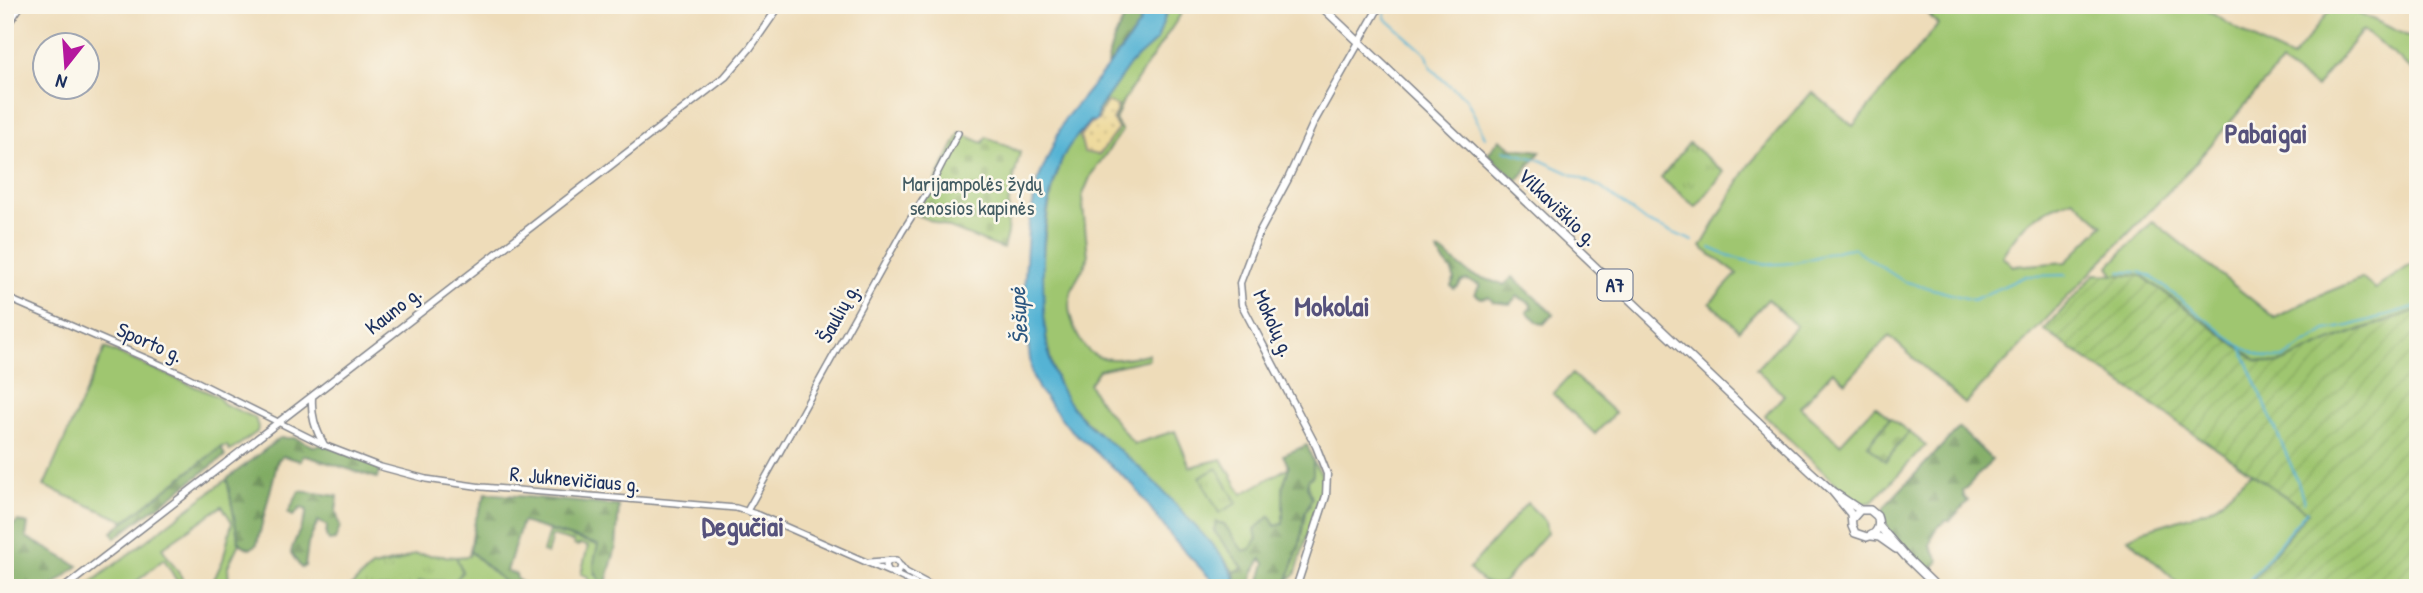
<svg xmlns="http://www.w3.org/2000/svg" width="2423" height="593" font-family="'Patrick Hand',sans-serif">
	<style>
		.grass { fill: #9fc670; stroke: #5d7a67; stroke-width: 2; fill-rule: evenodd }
		.forest { fill: url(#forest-firs); stroke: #4d6d60; stroke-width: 2 }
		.sand { fill: url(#sand-dots); stroke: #84847e; stroke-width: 2 }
		.cemetery { fill: url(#cemetery-stones); stroke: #5d7a67; stroke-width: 2 }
		.park { fill: url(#park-tufts); stroke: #5d7a67; stroke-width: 2 }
		.garden { fill: url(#garden-furrows); stroke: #5d7a67; stroke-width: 2 }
		.water { fill: #55b3d4; stroke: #387199; stroke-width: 2 }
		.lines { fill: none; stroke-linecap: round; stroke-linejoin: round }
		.stream { stroke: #55b3d4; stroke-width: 2 }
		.tertiary-casing { stroke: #84868c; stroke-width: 8 }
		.secondary-casing { stroke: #84868c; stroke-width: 9 }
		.primary-casing { stroke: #84868c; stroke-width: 9 }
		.trunk-casing { stroke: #84868c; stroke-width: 10 }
		.tertiary { stroke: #fff; stroke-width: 5 }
		.secondary { stroke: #fff; stroke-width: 6 }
		.primary { stroke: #fff; stroke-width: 6 }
		.trunk { stroke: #fff; stroke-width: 7 }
		.labels { text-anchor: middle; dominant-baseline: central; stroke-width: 5; stroke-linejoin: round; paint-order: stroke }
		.shield { fill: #fbf7ec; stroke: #5e6b89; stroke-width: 2 }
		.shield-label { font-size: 19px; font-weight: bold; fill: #1b2f5e }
		.park-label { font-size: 21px; fill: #435c63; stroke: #fbf7ec }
		.street-label { font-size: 21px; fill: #1b2f5e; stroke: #fbf7ec }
		.water-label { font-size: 23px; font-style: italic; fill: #2c5781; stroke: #fbf7ec }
		.district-label { font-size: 28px; font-weight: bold; fill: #56527c; stroke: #fbf7ec }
	</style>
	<defs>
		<pattern id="forest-firs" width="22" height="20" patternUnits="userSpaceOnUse" patternTransform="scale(1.75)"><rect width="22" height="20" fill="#7fab62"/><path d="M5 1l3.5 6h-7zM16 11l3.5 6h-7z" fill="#678c54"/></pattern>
		<pattern id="sand-dots" width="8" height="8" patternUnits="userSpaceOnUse" patternTransform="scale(1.75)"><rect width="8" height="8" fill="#eeda9e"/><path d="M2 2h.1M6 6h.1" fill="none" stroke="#ccbb8a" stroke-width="1.8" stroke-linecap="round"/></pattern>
		<pattern id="cemetery-stones" width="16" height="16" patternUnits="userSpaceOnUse" patternTransform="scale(1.75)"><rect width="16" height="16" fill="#9fc670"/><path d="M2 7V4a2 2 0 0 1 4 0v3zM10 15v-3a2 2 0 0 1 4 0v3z" fill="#88aa63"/></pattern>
		<pattern id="park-tufts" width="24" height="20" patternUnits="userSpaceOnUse" patternTransform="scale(1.75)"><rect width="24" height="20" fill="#9fc670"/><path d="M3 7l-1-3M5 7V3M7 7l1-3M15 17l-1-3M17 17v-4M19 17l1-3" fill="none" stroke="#88aa63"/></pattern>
		<pattern id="garden-furrows" width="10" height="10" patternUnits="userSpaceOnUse" patternTransform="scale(1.75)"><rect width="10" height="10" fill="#9fc670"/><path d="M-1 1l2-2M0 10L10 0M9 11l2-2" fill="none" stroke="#88aa63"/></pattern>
	</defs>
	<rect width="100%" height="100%" fill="#fbf7ec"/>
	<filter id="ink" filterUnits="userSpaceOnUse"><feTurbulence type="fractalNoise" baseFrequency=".0143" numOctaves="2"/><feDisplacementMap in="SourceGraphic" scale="14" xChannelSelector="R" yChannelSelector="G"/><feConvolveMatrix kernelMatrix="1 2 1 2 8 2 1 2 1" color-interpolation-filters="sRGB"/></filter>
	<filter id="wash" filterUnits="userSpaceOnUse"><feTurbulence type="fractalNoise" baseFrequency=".00686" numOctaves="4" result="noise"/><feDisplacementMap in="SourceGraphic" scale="28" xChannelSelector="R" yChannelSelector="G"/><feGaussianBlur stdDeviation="1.57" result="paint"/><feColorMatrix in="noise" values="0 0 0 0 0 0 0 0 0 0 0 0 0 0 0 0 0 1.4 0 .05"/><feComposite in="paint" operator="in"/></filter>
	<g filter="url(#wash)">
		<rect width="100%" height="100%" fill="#eedcb9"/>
		<path class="grass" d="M 1169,5 L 1187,5 L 1123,101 L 1115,120 L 1122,131 L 1091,175 L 1082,197 L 1088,256 C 1085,269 1076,278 1072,290 C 1067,305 1069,313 1074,327 C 1089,368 1113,360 1149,354 L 1149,359 L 1099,370 L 1089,384 L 1098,399 L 1134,444 L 1175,431 L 1190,467 L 1222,459 L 1242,494 L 1289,467 L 1283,487 L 1283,524 L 1275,526 L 1270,516 L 1250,550 L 1242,551 L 1224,524 L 1216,523 L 1214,531 L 1244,569 L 1234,572 L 1225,560 L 1076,411 C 1071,406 1066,400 1063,394 C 1033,337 1038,213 1064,155 C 1069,143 1081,132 1090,121 L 1096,121 L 1098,110 L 1131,63 L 1157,40 Z
			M 1921,5 L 2198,5 L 2264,45 L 2292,58 L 2333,6 L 2351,9 L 2418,41 L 2418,74 L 2368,34 L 2362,31 L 2316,87 L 2281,63 L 2190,169 L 1965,404 L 1889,336 L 1846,382 L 1833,371 L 1800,407 L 1840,444 L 1875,406 L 1890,418 L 1868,445 L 1886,461 L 1909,432 L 1926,445 L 1872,502 L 1860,504 L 1855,502 L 1765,416 L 1784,395 L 1756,369 L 1796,326 L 1768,299 L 1739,330 L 1710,303 L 1737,274 L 1701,247 L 1748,166 L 1812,92 L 1853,126 L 1938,25 ZM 2073,199 L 2103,225 L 2066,262 L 2013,266 L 2002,256 C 2025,219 2033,215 2073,199 Z
			M 2153,221 L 2275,318 L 2313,298 L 2362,278 L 2375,289 L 2418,260 L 2418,310 L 2361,329 L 2283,362 L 2274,364 L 2256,360 L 2143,276 L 2114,275 L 2109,266 Z
			M 105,348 L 217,396 L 224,404 L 255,418 L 258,427 L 257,432 L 230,451 L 227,446 L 221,447 L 125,521 L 44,486 Z
			M 1572,374 L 1615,413 L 1595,434 L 1553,394 Z
			M 1313,461 L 1321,473 L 1322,486 L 1295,575 L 1287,582 L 1300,544 L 1305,512 L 1310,506 L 1308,480 L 1313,475 Z
			M 2251,473 L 2309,513 L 2246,588 L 2184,588 L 2128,538 L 2145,530 L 2206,511 L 2218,504 Z
			M 227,479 L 239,543 L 228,566 L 229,588 L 210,588 L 223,560 L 232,522 L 222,506 L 162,548 L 189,588 L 181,588 L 164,559 L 129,588 L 84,588 Z
			M 1527,503 L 1545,521 L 1547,533 L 1503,583 C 1487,588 1480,580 1469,569 Z
			M 549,531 L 599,545 L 595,573 L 605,588 L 586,588 L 589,577 L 581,574 L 588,546 L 580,544 L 578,546 L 574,545 L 574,542 L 552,536 L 547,554 L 543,552 Z
			M 470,551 L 511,588 L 349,588 C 356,582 363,574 370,569 C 373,566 420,554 424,554 L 419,561 L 462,572 L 456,557 L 469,556 Z"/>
		<path class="forest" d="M 1131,5 L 1146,5 L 1139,25 L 1107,67 C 1109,44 1121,25 1131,5 Z
			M 1500,139 L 1513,148 L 1541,151 L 1517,181 L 1488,154 Z
			M 1438,251 L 1442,252 L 1470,274 L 1504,285 L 1513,277 L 1553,314 L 1544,324 L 1539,323 L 1527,312 L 1531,307 L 1530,303 L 1517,296 L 1510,304 L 1493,302 L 1489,297 L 1481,298 L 1475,294 L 1480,285 L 1467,280 L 1462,281 L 1458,287 L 1454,289 L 1451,286 L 1454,280 C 1454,267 1441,263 1438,251 Z
			M 1959,428 L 1992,460 L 1963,491 L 1964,497 L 1968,501 L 1950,521 L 1945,521 C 1937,527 1932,535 1930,545 L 1939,560 L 1934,567 L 1928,568 C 1913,554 1877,530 1884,507 Z
			M 280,438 L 296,438 L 313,446 L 324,445 L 381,467 L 377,478 L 303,455 L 301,461 L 283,456 L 278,460 L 257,544 L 250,549 L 239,543 L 227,479 Z
			M 1307,445 L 1313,461 L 1313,475 L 1308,480 L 1307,486 L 1312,498 L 1305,512 L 1300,544 L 1287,582 L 1272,588 L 1258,588 L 1265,563 L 1261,559 L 1253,573 L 1251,588 L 1238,588 L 1234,572 L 1243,568 L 1214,531 L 1216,522 L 1224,524 L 1243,551 L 1250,549 L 1257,540 L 1255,529 L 1270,516 L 1275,526 L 1283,524 L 1283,487 L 1289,467 L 1283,455 Z
			M 221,447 L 225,456 L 115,538 L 112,532 L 125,521 Z
			M 299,491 L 338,496 L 336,511 L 340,527 L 335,540 L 329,541 L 326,536 L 327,526 L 318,521 L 308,544 L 305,566 L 301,568 L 291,553 C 294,537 305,525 307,510 L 301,508 L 293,516 L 288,513 Z
			M 486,493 L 619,506 L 616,547 L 605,587 C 591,569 592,566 598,545 L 522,522 L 507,571 L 516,574 L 517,579 L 529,588 L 511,588 L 470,551 L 475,521 Z
			M 18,521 L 28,524 L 26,537 L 78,566 L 50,588 L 5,588 L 5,532 Z"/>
		<path class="sand" d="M 1107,102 L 1118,106 L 1113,120 L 1118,129 L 1099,155 L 1084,152 L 1080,136 L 1089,124 L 1099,119 L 1100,112 Z"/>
		<path class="cemetery" d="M 960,133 L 983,143 L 986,137 L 1020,152 L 1009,200 L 1007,233 L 1003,249 L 914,214 L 933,187 Z
			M 1890,418 L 1909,432 L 1885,461 L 1868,445 Z"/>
		<path class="park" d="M 1689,143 L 1724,172 L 1696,207 L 1661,178 Z
			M 1217,468 L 1237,503 L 1219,513 L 1200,477 Z
			M 414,554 L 456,557 L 462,571 L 458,578 L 452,581 L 420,581 L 412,588 L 349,588 L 372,567 L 395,563 Z"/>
		<path class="garden" d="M 2095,274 L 2142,276 L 2256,360 L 2274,364 L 2283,362 L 2330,341 L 2418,310 L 2418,588 L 2246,588 L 2308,512 L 2044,330 Z"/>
		<path class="water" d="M 1146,5 L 1169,5 L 1157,40 L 1131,63 L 1098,110 L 1096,121 L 1090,121 C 1081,132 1069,143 1064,155 C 1048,189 1042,233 1043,270 C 1044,311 1042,359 1064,395 C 1082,426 1116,445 1141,469 C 1160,487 1178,507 1196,527 C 1213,546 1231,563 1238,588 L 1216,588 L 1211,579 L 1175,541 L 1133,485 L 1069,428 L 1039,390 L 1032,375 L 1026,328 L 1024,293 L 1028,229 L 1038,180 L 1064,120 L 1124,47 L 1139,25 Z"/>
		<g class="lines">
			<path class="stream" d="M 1385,10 L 1385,18 L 1427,55 L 1431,68 L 1444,81 L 1466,98 L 1485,137
				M 1503,150 L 1540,160 L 1600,187 L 1645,221 L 1693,241
				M 1710,248 C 1740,262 1773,269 1806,260 C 1821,256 1837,249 1853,248 L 1903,281 L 1973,300 L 2026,276 L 2066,275
				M 2120,272 L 2140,272 L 2152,277 L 2237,344 C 2251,352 2267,361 2284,358 L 2326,330 L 2349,326 L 2418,306
				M 2241,347 L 2298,482 L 2304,502
				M 2243,588 L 2307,510"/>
		</g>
	</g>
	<g filter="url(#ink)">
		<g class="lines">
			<g class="tertiary-casing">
				<path id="tertiary" d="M 5,297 L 182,374 L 324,445 L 381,467 L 426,479 L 482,487 L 736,508 L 759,515 L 889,572
					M 747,511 L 902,232 L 928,191 L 958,133
					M 869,562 L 896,560 L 900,566 L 898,572 L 892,573 L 888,570 L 886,565 L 889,561
					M 901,566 L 906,572 L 936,588
					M 892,573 L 924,588"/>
			</g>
			<g class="secondary-casing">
				<path id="secondary" d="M 312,397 C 311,416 315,428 324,445
					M 64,588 L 725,77 L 750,48 L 780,5
					M 1296,588 L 1326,496 L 1327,474 L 1316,446 L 1242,305 L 1240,283 L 1259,233 L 1288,179 L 1314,122 L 1380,5"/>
			</g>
			<g class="primary-casing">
				<path id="primary" d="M 5,28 L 21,5"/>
			</g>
			<g class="trunk-casing">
				<path id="trunk" d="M 1320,5 L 1810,471 L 1833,492 L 1860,510
					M 1833,492 L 1851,514 L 1852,526 L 1855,533 L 1867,537 C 1877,534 1881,526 1877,516 L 1870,510 L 1860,510 L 1852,519
					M 1879,526 L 1905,556 L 1938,588
					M 1872,536 L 1879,537 L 1896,549"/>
			</g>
			<use href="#tertiary" class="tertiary"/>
			<use href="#secondary" class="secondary"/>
			<use href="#primary" class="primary"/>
			<use href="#trunk" class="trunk"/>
		</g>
	</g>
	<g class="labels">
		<rect class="shield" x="1597.5" y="269.5" width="35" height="31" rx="5"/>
		<g class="shield-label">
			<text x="1615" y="285">A7</text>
		</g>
		<g class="park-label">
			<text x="972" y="183">Marijampolės žydų<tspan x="972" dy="24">senosios kapinės</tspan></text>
		</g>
		<g class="street-label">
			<text transform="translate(1558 207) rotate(44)">Vilkaviškio g.</text>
			<text transform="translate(393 310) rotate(-38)">Kauno g.</text>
			<text transform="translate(838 313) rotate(-61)">Šaulių g.</text>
			<text transform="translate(1274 323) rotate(66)">Mokolų g.</text>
			<text transform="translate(150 342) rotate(24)">Sporto g.</text>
			<text transform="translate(575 479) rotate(5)">R. Juknevičiaus g.</text>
		</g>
		<g class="water-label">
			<text transform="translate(1018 316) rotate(-93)">Šešupė</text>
		</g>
		<g class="district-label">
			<text x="2266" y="133">Pabaigai</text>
			<text x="1332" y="306">Mokolai</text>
			<text x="743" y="526">Degučiai</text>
		</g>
	</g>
	<rect width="2423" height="593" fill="none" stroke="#fbf7ec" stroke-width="28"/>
	<g transform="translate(66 66) rotate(197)"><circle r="33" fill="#fbf7ec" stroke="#a1a7b3" stroke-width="2"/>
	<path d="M0-5L12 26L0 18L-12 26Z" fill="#b5179e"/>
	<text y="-10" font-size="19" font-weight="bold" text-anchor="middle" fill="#1b2f5e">N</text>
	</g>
</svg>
